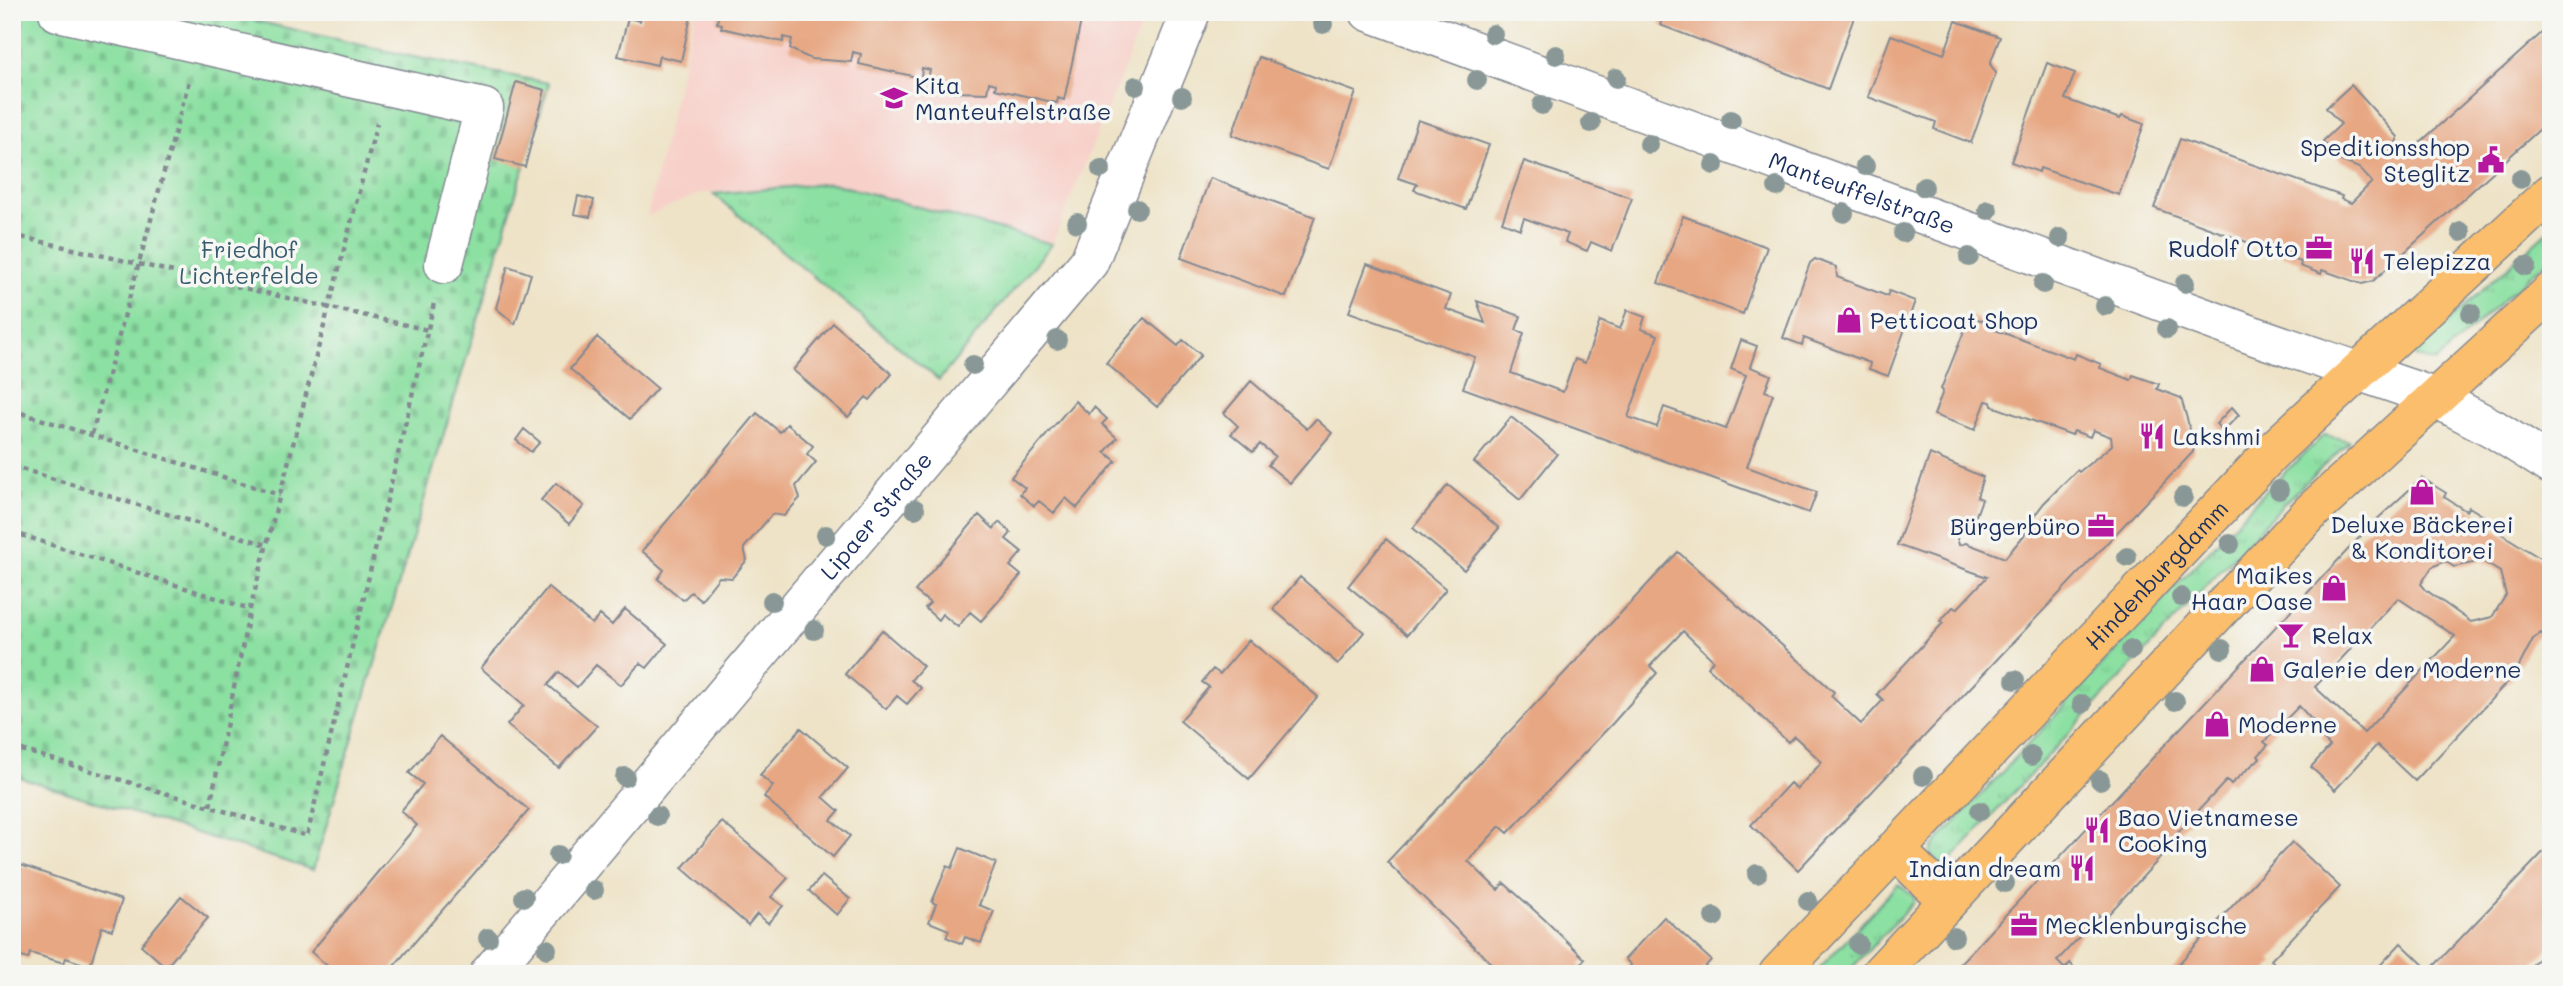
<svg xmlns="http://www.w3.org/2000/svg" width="2563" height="986" font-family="Mali,sans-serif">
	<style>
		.built { fill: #f7d0c9 }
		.grass { fill: url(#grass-tufts); stroke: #548880; stroke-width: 2 }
		.cemetery { fill: url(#cemetery-stones); stroke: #548880; stroke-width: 2 }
		.building { fill: #e7a783; fill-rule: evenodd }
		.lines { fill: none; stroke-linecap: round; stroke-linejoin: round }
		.minor-casing { stroke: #848992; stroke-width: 41 }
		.major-casing { stroke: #848992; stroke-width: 41 }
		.path { stroke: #848992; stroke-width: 4.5; stroke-dasharray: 5 5; stroke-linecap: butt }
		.minor { stroke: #fff; stroke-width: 38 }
		.major { stroke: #fabe6d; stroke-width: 38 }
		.tree { fill: #899897 }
		.labels { text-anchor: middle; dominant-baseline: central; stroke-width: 7; stroke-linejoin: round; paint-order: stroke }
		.poi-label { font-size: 23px; fill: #1b2f5e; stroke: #f6f6f2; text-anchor: start }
		.street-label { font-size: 23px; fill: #1b2f5e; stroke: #f6f6f2 }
		.park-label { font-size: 23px; fill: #375b6f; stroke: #f6f6f2 }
	</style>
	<defs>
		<pattern id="grass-tufts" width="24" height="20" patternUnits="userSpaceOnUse" patternTransform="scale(1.75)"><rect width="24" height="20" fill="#8ce0a2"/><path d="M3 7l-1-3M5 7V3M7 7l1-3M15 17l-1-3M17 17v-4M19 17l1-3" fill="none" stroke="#78c08e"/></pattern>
		<pattern id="cemetery-stones" width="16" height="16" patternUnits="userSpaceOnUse" patternTransform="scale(1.75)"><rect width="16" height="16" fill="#8ce0a2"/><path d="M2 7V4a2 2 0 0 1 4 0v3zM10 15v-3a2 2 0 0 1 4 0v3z" fill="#78c08e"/></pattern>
	</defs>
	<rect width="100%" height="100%" fill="#f6f6f2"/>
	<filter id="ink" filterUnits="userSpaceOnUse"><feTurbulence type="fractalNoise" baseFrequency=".0143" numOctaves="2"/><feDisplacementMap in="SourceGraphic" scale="14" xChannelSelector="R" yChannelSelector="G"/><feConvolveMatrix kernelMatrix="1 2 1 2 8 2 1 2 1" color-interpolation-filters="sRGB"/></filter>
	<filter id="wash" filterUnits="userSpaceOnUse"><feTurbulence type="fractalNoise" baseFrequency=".00686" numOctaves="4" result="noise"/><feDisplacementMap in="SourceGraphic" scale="28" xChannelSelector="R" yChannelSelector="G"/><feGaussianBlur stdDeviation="1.57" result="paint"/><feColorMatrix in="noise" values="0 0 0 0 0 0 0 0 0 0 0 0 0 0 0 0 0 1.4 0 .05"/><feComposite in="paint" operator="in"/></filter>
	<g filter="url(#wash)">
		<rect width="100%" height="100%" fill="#eee3c7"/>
		<path class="built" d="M 695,12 L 1147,12 L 1052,244 L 832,183 L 701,193 L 647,216 Z"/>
		<path class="grass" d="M 832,183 L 1052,244 L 939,380 L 713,194 Z
			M 2551,228 L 2551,257 L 2435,362 L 2416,357 L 2414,352 Z
			M 2324,435 L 2350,441 L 2283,504 L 1946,865 L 1941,865 L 1930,853 L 1932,847 L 2267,489 Z
			M 1898,884 L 1914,897 L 1914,902 L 1846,974 L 1814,974 Z"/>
		<path class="cemetery" d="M 12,12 L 217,12 L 409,56 L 549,83 L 313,870 L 12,775 Z"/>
		<g id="blocks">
			<path class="building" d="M 642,12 L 692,12 L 681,61 L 659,56 L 657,65 L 618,56 L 628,18 L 640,21 Z
				M 719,12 L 1063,12 L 1070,14 L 1068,19 L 1081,21 L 1064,100 L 1058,98 L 1057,103 L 995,89 L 996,84 L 989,82 L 987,93 L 954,92 L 928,79 L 930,70 L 922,68 L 921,78 L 859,64 L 861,54 L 853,52 L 851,62 L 811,59 L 790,49 L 792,39 L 784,37 L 783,42 L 721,28 L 722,24 L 717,23 Z
				M 1665,12 L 1856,12 L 1828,89 L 1660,25 Z
				M 1956,21 L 2000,37 L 1990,64 L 1996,73 L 1971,143 L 1934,129 L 1936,122 L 1868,97 L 1891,35 L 1944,54 Z
				M 2546,29 L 2551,30 L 2551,119 L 2373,281 L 2362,284 L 2322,270 L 2321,274 L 2300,266 L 2301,262 L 2154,208 L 2180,139 L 2342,196 L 2341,199 L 2351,203 L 2372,182 L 2359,168 L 2341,161 L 2323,141 L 2341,124 L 2326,108 L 2351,85 L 2398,137 L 2395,146 L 2405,156 Z
				M 1259,57 L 1356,92 L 1329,169 L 1232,135 Z
				M 2047,63 L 2075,73 L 2065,99 L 2120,119 L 2122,116 L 2144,124 L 2119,195 L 2040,168 L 2039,172 L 2011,162 Z
				M 516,82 L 545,90 L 525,167 L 495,159 Z
				M 1418,120 L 1489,145 L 1466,209 L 1414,190 L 1417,184 L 1398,178 Z
				M 1524,161 L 1632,198 L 1612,251 L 1591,242 L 1587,251 L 1565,242 L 1568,234 L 1524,218 L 1520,229 L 1502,222 Z
				M 1210,178 L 1315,217 L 1286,297 L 1181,258 Z
				M 578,196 L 594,200 L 590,217 L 574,214 Z
				M 1683,216 L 1767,247 L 1743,314 L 1658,283 Z
				M 1815,259 L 1836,267 L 1837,277 L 1887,296 L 1889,291 L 1915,301 L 1888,376 L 1869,369 L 1870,363 L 1804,338 L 1802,345 L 1783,338 L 1810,263 Z
				M 1367,264 L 1451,295 L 1446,309 L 1485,323 L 1477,301 L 1521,316 L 1516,330 L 1524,333 L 1511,373 L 1563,392 L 1575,359 L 1585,363 L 1600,321 L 1620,329 L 1627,310 L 1645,317 L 1641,329 L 1658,335 L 1628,417 L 1657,427 L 1664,407 L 1726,429 L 1746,375 L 1731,369 L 1741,340 L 1757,346 L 1750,367 L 1771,375 L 1765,391 L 1773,394 L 1747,467 L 1817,492 L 1809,513 L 1463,388 L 1475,357 L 1349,312 Z
				M 508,266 L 531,274 L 515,324 L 496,308 Z
				M 1970,316 L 1994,325 L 1993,329 L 2074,359 L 2076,354 L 2101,364 L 2100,368 L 2131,380 L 2133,375 L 2159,384 L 2157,389 L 2181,398 L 2194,443 L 2193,452 L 1798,870 L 1751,825 L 1790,783 L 1797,789 L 1822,762 L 1794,736 L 1788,742 L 1708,667 L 1713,660 L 1683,631 L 1650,666 L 1657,673 L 1613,723 L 1508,833 L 1500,826 L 1468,861 L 1498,890 L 1504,883 L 1544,919 L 1585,959 L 1579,966 L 1588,974 L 1502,974 L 1387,862 L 1678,552 L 1834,692 L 1831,696 L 1861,724 L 1883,700 L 1877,694 L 1943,623 L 1940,621 L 1953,607 L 1957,609 L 1987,577 L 1897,545 L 1930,454 L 1983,477 L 1977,497 L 1982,499 L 1975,518 L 1970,516 L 1964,531 L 1960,530 L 1957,538 L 1959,545 L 1966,543 L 2005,558 L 2031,527 L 2028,524 L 2044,503 L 2077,470 L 2079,472 L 2112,445 L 2111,437 L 2093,430 L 2090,437 L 2074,431 L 2072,435 L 1992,406 L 1991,402 L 1986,401 L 1975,430 L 1934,415 L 1943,391 L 1941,389 Z
				M 1144,318 L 1178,346 L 1183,340 L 1201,355 L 1157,407 L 1106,363 Z
				M 833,323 L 892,374 L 870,400 L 866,397 L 848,417 L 793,370 Z
				M 597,337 L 657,388 L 630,419 L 570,369 Z
				M 1251,381 L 1307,429 L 1316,419 L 1332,433 L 1290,483 L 1268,465 L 1275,456 L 1260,444 L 1253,452 L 1231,434 L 1238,426 L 1224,413 Z
				M 1075,401 L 1089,414 L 1094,407 L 1107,419 L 1102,424 L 1117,438 L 1105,452 L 1116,461 L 1077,508 L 1066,498 L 1054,513 L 1039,501 L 1034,506 L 1020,494 L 1025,488 L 1011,477 Z
				M 2232,407 L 2239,415 L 2223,431 L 2216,424 Z
				M 757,413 L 780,432 L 787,424 L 813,446 L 807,454 L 816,462 L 796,486 L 800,498 L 784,516 L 772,514 L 744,548 L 747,560 L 732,578 L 719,577 L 701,600 L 691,592 L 683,600 L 658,579 L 664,570 L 642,551 Z
				M 1511,417 L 1557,454 L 1520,500 L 1474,462 Z
				M 524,429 L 540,442 L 531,452 L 516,440 Z
				M 2422,478 L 2446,493 L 2444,497 L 2466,511 L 2469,507 L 2492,521 L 2489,526 L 2551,565 L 2551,639 L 2541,633 L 2533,639 L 2515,674 L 2415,781 L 2377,745 L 2335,790 L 2311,767 L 2330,746 L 2321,737 L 2324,733 L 2299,706 L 2264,742 L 2268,745 L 2258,756 L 2260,758 L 2231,784 L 2227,780 L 2158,854 L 2161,857 L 2104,919 L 2099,915 L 2057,961 L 2065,969 L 2070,963 L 2080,974 L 1950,974 L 2373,523 ZM 2445,561 L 2454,567 L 2482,561 L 2500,572 L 2506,595 L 2492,617 L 2471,622 L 2426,590 L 2421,584 L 2432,567 ZM 2398,598 L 2455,636 L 2364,733 L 2315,687 Z
				M 556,483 L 584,506 L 569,524 L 541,500 Z
				M 1448,485 L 1499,528 L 1464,570 L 1413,528 Z
				M 979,515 L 994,529 L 999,522 L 1011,533 L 1006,539 L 1022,552 L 1010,566 L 1021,575 L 981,621 L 970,612 L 958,627 L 942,614 L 938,620 L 925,608 L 930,603 L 915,591 Z
				M 1386,539 L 1446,589 L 1407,635 L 1348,586 Z
				M 1300,577 L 1364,632 L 1338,664 L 1273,609 Z
				M 548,587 L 592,624 L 600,615 L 612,625 L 625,609 L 667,644 L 647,668 L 640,663 L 621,685 L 596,665 L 577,687 L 559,672 L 548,685 L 597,726 L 559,768 L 507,725 L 524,705 L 481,668 Z
				M 882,630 L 923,666 L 911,680 L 921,688 L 907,704 L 897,696 L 886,709 L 845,674 Z
				M 1249,640 L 1318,697 L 1249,779 L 1180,721 L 1209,687 L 1202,682 L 1213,669 L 1220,674 Z
				M 801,728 L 848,768 L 823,797 L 839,811 L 831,820 L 850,836 L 833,857 L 764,797 L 773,786 L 760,775 Z
				M 440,736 L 529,810 L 387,974 L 337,974 L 311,952 L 417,825 L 401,811 L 423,784 L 409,773 Z
				M 722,822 L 788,878 L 771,897 L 783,906 L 768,923 L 757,914 L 748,925 L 682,868 Z
				M 2292,842 L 2340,887 L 2271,960 L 2274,963 L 2264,974 L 2169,974 Z
				M 2551,844 L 2551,945 L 2524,974 L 2438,974 L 2432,968 Z
				M 960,848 L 996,863 L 979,905 L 994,911 L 981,943 L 965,937 L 962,944 L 946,937 L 949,930 L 929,922 L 936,904 L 932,902 L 947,866 L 952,868 Z
				M 12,862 L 122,900 L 112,930 L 102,927 L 90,966 L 66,958 L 64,963 L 30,953 L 28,959 L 12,954 Z
				M 822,876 L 850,899 L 837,915 L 809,891 Z
				M 181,896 L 208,918 L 166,967 L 141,945 Z
				M 1664,917 L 1711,960 L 1699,974 L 1624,974 L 1631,965 L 1625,959 Z
				M 2401,943 L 2433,974 L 2372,974 Z"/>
		</g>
	</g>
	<g filter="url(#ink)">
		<use href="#blocks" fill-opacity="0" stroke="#848992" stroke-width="2"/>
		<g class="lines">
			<g class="minor-casing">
				<g id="minor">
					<path d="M 58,12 L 484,108 L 444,264"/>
					<path id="s1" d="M 1369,12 L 2255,336 L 2434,397 L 2494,429 L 2551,465"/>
					<path id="s2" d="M 489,974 L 1089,262 L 1191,12"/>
				</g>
			</g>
			<g class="major-casing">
				<g id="major">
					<path d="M 1895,849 L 1948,901"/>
					<path id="s3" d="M 1778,974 L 2279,445 L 2551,193"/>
					<path d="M 1880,974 L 2312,511 L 2551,292"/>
				</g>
			</g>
			<path class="path" d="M 12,235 L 428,330
				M 12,410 L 280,495
				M 92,434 L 189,81
				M 12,466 L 267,545
				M 12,532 L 250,609
				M 12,747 L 307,836 L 435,299
				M 210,806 L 250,609 L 377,123"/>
			<use href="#minor" class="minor"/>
			<use href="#major" class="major"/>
		</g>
		<g class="tree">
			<circle cx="1323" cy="24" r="10"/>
			<circle cx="1493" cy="34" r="10"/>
			<circle cx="1556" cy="55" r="10"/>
			<circle cx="1616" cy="78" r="10"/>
			<circle cx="1477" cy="80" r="10"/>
			<circle cx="1136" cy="86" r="10"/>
			<circle cx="1182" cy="97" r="10"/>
			<circle cx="1542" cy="105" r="10"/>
			<circle cx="1731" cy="120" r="10"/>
			<circle cx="1591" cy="123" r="10"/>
			<circle cx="1649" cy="144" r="10"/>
			<circle cx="1714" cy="165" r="10"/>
			<circle cx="1865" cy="166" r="10"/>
			<circle cx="1101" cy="169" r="10"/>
			<circle cx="2520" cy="179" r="10"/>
			<circle cx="1777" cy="187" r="10"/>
			<circle cx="1924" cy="187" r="10"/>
			<circle cx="1137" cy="209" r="10"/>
			<circle cx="1988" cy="210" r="10"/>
			<circle cx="1844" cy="213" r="10"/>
			<circle cx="1077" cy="223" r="10"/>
			<circle cx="2461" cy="232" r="10"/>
			<circle cx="1903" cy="233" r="10"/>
			<circle cx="2060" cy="238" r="10"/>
			<circle cx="1969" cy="257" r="10"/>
			<circle cx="2526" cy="266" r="10"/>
			<circle cx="2185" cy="283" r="10"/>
			<circle cx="2043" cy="284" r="10"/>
			<circle cx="2105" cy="306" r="10"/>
			<circle cx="2471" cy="313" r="10"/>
			<circle cx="2167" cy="329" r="10"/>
			<circle cx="1057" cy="340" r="10"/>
			<circle cx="973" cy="365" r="10"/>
			<circle cx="2279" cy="490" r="10"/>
			<circle cx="2183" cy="497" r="10"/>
			<circle cx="915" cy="509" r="10"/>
			<circle cx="826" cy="535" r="10"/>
			<circle cx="2230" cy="544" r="10"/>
			<circle cx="2127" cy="557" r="10"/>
			<circle cx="2181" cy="597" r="10"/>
			<circle cx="772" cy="601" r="10"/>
			<circle cx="814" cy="630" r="10"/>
			<circle cx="2222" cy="649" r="10"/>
			<circle cx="2131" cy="650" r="10"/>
			<circle cx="2015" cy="680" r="10"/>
			<circle cx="2175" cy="701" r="10"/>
			<circle cx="2082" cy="704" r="10"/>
			<circle cx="2031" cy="756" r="10"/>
			<circle cx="1923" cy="776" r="10"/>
			<circle cx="625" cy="777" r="10"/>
			<circle cx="2100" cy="780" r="10"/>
			<circle cx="1980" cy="811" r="10"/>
			<circle cx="657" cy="816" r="10"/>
			<circle cx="558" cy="855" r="10"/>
			<circle cx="1757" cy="874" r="10"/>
			<circle cx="2005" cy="883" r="10"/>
			<circle cx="594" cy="890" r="10"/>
			<circle cx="524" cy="897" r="10"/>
			<circle cx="1808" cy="901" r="10"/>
			<circle cx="1714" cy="917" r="10"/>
			<circle cx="1954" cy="937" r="10"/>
			<circle cx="488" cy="938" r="10"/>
			<circle cx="1858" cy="944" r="10"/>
			<circle cx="547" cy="949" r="10"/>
		</g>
	</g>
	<defs>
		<g id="school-bare" transform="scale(2.1)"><path d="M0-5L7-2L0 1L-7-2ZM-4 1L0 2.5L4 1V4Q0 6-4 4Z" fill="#b5179e" stroke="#f6f6f2" stroke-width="2.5" paint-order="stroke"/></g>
		<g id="civic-bare" transform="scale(2.1)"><path d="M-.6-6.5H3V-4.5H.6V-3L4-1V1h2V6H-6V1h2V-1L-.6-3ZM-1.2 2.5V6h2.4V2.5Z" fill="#b5179e" stroke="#f6f6f2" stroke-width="2.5" paint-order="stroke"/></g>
		<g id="office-bare" transform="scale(2.1)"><path d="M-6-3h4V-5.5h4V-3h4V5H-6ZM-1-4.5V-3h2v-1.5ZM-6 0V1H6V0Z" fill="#b5179e" stroke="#f6f6f2" stroke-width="2.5" paint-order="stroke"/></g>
		<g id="restaurant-bare" transform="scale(2.1)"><path d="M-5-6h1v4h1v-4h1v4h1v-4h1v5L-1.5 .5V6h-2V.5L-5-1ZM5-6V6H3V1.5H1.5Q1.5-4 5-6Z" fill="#b5179e" stroke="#f6f6f2" stroke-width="2.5" paint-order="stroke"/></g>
		<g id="shop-bare" transform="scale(2.1)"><path d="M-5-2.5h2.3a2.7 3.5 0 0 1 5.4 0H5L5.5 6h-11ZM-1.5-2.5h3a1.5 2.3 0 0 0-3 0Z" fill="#b5179e" stroke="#f6f6f2" stroke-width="2.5" paint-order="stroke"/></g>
		<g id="bar-bare" transform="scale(2.1)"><path d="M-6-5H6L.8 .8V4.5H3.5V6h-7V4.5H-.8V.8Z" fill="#b5179e" stroke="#f6f6f2" stroke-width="2.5" paint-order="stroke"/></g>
	</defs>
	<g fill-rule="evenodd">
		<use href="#school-bare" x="894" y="98"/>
		<use href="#civic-bare" x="2491" y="160"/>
		<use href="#office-bare" x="2319" y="248"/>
		<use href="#restaurant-bare" x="2362" y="261"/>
		<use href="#shop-bare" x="1849" y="320"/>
		<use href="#restaurant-bare" x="2152" y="436"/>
		<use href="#shop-bare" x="2422" y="492"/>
		<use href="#office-bare" x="2101" y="526"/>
		<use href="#shop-bare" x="2334" y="588"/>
		<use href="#bar-bare" x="2291" y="635"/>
		<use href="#shop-bare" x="2262" y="669"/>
		<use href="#shop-bare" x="2217" y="724"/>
		<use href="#restaurant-bare" x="2097" y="830"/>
		<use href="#restaurant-bare" x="2082" y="868"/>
		<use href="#office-bare" x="2024" y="925"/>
	</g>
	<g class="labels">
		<g class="poi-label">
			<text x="915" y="85">Kita<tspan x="915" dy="26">Manteuffelstraße</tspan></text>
			<text x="2470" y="147" text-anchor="end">Speditionsshop<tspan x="2470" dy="26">Steglitz</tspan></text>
			<text x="2298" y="248" text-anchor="end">Rudolf Otto</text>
			<text x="2383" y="261">Telepizza</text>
			<text x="1870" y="320">Petticoat Shop</text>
			<text x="2173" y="436">Lakshmi</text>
			<text x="2422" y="524" text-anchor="middle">Deluxe Bäckerei<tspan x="2422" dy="26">&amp; Konditorei</tspan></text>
			<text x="2080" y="526" text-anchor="end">Bürgerbüro</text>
			<text x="2313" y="575" text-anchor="end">Maikes<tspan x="2313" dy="26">Haar Oase</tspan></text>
			<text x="2312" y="635">Relax</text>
			<text x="2283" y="669">Galerie der Moderne</text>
			<text x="2238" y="724">Moderne</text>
			<text x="2118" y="817">Bao Vietnamese<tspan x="2118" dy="26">Cooking</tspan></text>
			<text x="2061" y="868" text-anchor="end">Indian dream</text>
			<text x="2045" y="925">Mecklenburgische</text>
		</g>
		<g class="street-label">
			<text stroke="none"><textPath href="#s1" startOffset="525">Manteuffelstraße</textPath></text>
			<text stroke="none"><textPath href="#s2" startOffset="600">Lipaer Straße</textPath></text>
			<text stroke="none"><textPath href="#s3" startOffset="550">Hindenburgdamm</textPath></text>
		</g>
		<g class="park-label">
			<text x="249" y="249">Friedhof<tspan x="249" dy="26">Lichterfelde</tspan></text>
		</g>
	</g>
	<rect width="2563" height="986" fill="none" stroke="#f6f6f2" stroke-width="42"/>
</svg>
